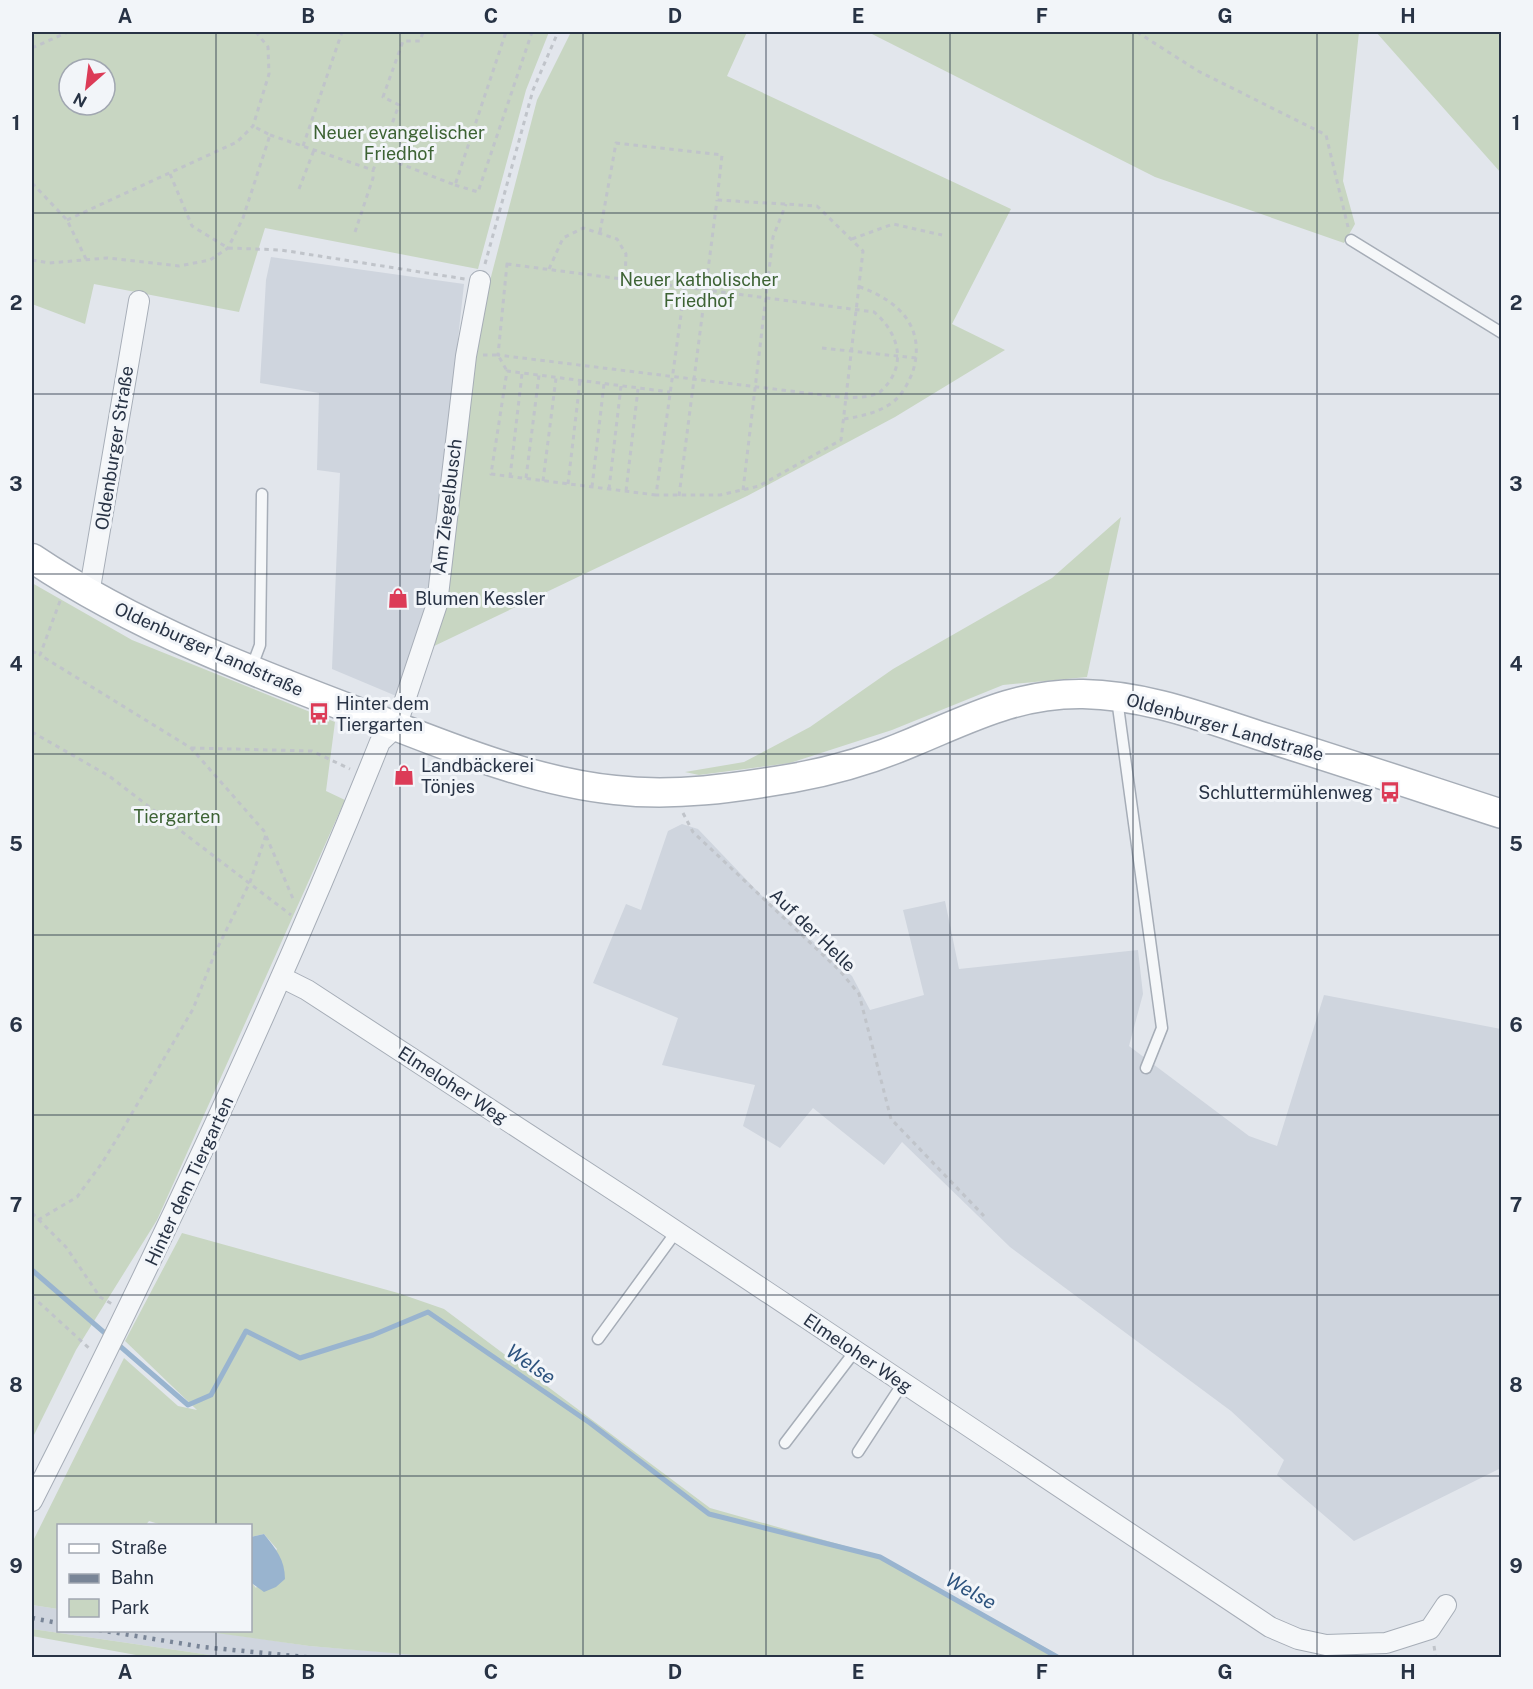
<svg xmlns="http://www.w3.org/2000/svg" width="1533" height="1689" font-family="'Public Sans',sans-serif">
	<style>
		.built { fill: #cfd5de }
		.green { fill: #c8d6c2; fill-rule: evenodd }
		.water { fill: #99b4cf }
		.lines { fill: none; stroke-linecap: round; stroke-linejoin: round }
		.stream { stroke: #99b4cf; stroke-width: 5 }
		.lane-casing { stroke: #a6adb7; stroke-width: 13 }
		.street-casing { stroke: #a6adb7; stroke-width: 22 }
		.secondary-casing { stroke: #a6adb7; stroke-width: 31 }
		.path { stroke: #c0c4ca; stroke-width: 3; stroke-dasharray: 4.5 4.5; stroke-linecap: butt }
		.lane { stroke: #f5f7f9; stroke-width: 10 }
		.street { stroke: #f5f7f9; stroke-width: 20 }
		.secondary { stroke: #fff; stroke-width: 28 }
		.rail { stroke: #798597; stroke-width: 4.5; stroke-dasharray: 3 6; stroke-linecap: butt }
		.grid { fill: none; stroke: #283345; stroke-width: 1.5; stroke-opacity: 0.55 }
		.labels { text-anchor: middle; dominant-baseline: central; stroke-width: 6; stroke-linejoin: round; paint-order: stroke }
		.park-label { font-size: 18px; fill: #3d6334; stroke: #f2f5f9 }
		.street-label { font-size: 18px; fill: #283345; stroke: #f2f5f9 }
		.poi-label { font-size: 18px; fill: #283345; stroke: #f2f5f9; text-anchor: start }
		.water-label { font-size: 20px; font-style: italic; fill: #2d537e; stroke: #f2f5f9 }
		.neatline { fill: none; stroke: #283345; stroke-width: 2 }
		.grid-label { font-size: 20px; text-anchor: middle; font-weight: bold; fill: #283345 }
	</style>
	<rect width="100%" height="100%" fill="#e2e6ec"/>
	<path class="built" d="M 271,257 L 464,284 L 428,615 L 401,698 L 332,669 L 340,473 L 317,470 L 319,393 L 260,383 L 266,280 Z
		M 682,824 L 698,829 L 761,895 L 852,976 L 870,1010 L 924,995 L 903,910 L 945,901 L 959,969 L 1138,950 L 1143,994 L 1129,1046 L 1249,1136 L 1277,1146 L 1324,995 L 1501,1029 L 1501,1468 L 1354,1541 L 1277,1475 L 1284,1460 L 1231,1411 L 1010,1247 L 902,1142 L 884,1165 L 813,1108 L 780,1148 L 743,1126 L 755,1085 L 662,1065 L 678,1018 L 593,983 L 626,904 L 641,910 L 668,831 Z
		M 32,1605 L 58,1609 L 58,1630 L 201,1630 L 309,1646 L 450,1657 L 217,1656 L 32,1629 Z"/>
	<path class="green" d="M 32,32 L 549,32 L 526,90 L 478,269 L 265,228 L 239,312 L 94,284 L 85,324 L 32,304 ZM 69,69 L 105,69 L 105,105 L 69,105 Z
		M 571,32 L 747,32 L 727,76 L 1011,209 L 952,324 L 1005,350 L 895,417 L 747,496 L 430,648 L 467,369 L 537,100 Z
		M 868,32 L 1359,32 L 1343,181 L 1355,224 L 1344,243 L 1155,177 Z
		M 1376,32 L 1501,32 L 1501,173 Z
		M 1121,517 L 1087,677 L 1003,685 L 892,730 L 790,763 L 699,775 L 685,772 L 744,762 L 810,727 L 893,669 L 1052,578 Z
		M 32,583 L 132,640 L 335,722 L 326,791 L 345,800 L 157,1220 L 76,1350 L 32,1439 Z
		M 182,1233 L 398,1293 L 444,1309 L 710,1508 L 881,1556 L 1062,1657 L 450,1658 L 309,1646 L 202,1631 L 250,1630 L 251,1582 L 256,1588 L 277,1549 L 264,1534 L 251,1537 L 250,1526 L 165,1526 L 149,1521 L 145,1526 L 58,1526 L 58,1609 L 32,1605 L 32,1543 L 124,1358 L 178,1406 L 197,1410 L 125,1341 Z
		M 32,1629 L 217,1656 L 232,1657 L 147,1657 L 32,1636 Z"/>
	<path class="water" d="M 264,1534 C 276,1549 285,1560 285,1579 L 276,1587 L 264,1592 L 250,1582 L 251,1537 Z"/>
	<g class="lines">
		<path class="stream" d="M 32,1270 L 188,1405 L 211,1395 L 246,1331 L 300,1358 L 373,1335 L 428,1312 L 590,1423 L 709,1514 L 880,1557 L 1059,1658"/>
		<g class="lane-casing">
			<path id="lane" d="M 1351,240 L 1502,333
				M 251,669 L 260,645 L 262,494
				M 1117,699 L 1162,1028 L 1146,1068
				M 598,1339 L 676,1232
				M 785,1443 L 855,1351
				M 858,1452 L 903,1383"/>
		</g>
		<g class="street-casing">
			<path id="street" d="M 89,594 L 139,301
				M 281,977 L 307,990 L 635,1204 L 1270,1627 L 1298,1639 L 1326,1645 L 1386,1643 L 1430,1629 L 1446,1605
				M 32,1501 C 158,1253 276,1001 380,742 L 396,727 L 437,604 L 466,356 L 480,281"/>
		</g>
		<g class="secondary-casing">
			<path id="secondary" d="M 32,558 C 138,629 258,674 377,719 C 451,748 535,782 615,790 C 675,797 734,788 793,778 C 832,771 876,758 913,742 C 971,718 1018,693 1083,694 C 1146,695 1205,718 1264,737 C 1344,762 1422,788 1502,814"/>
		</g>
		<path class="path" d="M 1137,32 L 1198,71 L 1326,135 L 1348,227
			M 32,48 L 68,32
			M 270,135 L 373,170 L 380,156 L 455,185 L 506,32
			M 303,146 L 342,32
			M 380,156 L 399,105 L 383,97 L 403,41 L 420,41 L 423,32
			M 170,174 L 192,226 L 228,248 L 281,250 L 465,279
			M 32,183 L 67,220 L 86,259
			M 455,185 L 478,192 L 532,32
			M 299,189 L 314,150
			M 67,220 L 237,142 L 253,126 L 269,74 L 268,47 L 256,32
			M 355,232 L 373,178 L 373,170
			M 600,232 L 616,143 L 722,155 L 717,200 L 817,206 L 863,251 L 841,440 L 759,486 L 720,495 L 656,495 L 685,286
			M 852,239 L 893,224 L 942,235
			M 32,260 L 49,263 L 107,258 L 179,266 L 210,260 L 228,248 L 243,218 L 270,135 L 253,126
			M 485,264 L 533,90 L 558,32
			M 507,264 L 874,312 C 898,332 908,364 883,389 C 875,398 858,397 847,398 L 498,355 Z
			M 549,269 L 563,238 L 583,228 L 617,239 L 626,254 L 625,279
			M 822,348 L 916,358
			M 483,355 L 498,355 L 507,371
			M 844,419 C 862,416 878,413 893,402 C 902,395 909,382 913,371 C 926,327 899,301 860,287
			M 510,477 L 522,374
			M 526,478 L 539,375
			M 543,481 L 556,378
			M 568,484 L 580,381
			M 592,487 L 604,384
			M 609,489 L 621,386
			M 743,490 L 773,237 L 786,204
			M 626,491 L 638,389
			M 656,495 L 491,474 L 507,371 L 670,392
			M 679,496 L 717,200
			M 60,601 L 40,655 L 191,748 L 264,831 L 294,901
			M 32,651 L 40,655
			M 32,732 L 109,776 L 291,915
			M 191,748 L 312,751 L 350,769
			M 683,813 L 693,832 L 840,971 L 859,994 L 891,1119 L 984,1216
			M 32,1213 L 66,1247 L 100,1297 L 112,1304
			M 38,1220 L 77,1197 L 102,1163 L 121,1132 L 193,1009 L 215,953 L 250,882 L 266,835
			M 32,1296 L 90,1349
			M 1434,1646 L 1436,1658"/>
		<use href="#lane" class="lane"/>
		<use href="#street" class="street"/>
		<use href="#secondary" class="secondary"/>
		<path class="rail" d="M 32,1618 L 58,1623
			M 99,1630 L 203,1647 L 315,1658"/>
	</g>
	<path class="grid" d="M 216,32 L 216,1526M 400,32 L 400,1658M 583,32 L 583,1658M 766,32 L 766,1658M 950,32 L 950,1658M 1133,32 L 1133,1658M 1317,32 L 1317,1658M 32,213 L 1502,213M 32,394 L 1502,394M 32,574 L 1502,574M 32,754 L 1502,754M 32,935 L 1502,935M 32,1115 L 1502,1115M 32,1295 L 1502,1295M 32,1476 L 1502,1476M 216,1630 L 216,1658"/>
	<defs>
		<g id="shop-bare" transform="scale(1.62)"><path d="M-5-2.5h2.3a2.7 3.5 0 0 1 5.4 0H5L5.5 6h-11ZM-1.5-2.5h3a1.5 2.3 0 0 0-3 0Z" fill="#dc3b57" stroke="#f2f5f9" stroke-width="2.5" paint-order="stroke"/></g>
		<g id="bus-bare" transform="scale(1.62)"><path d="M-5-6H5V4H4V6H2V4H-2V6H-4V4H-5ZM-3.5-4V0h7V-4ZM-3.5 1.2v1.5H-2V1.2ZM2 1.2v1.5H3.5V1.2Z" fill="#dc3b57" stroke="#f2f5f9" stroke-width="2.5" paint-order="stroke"/></g>
	</defs>
	<g fill-rule="evenodd">
		<use href="#shop-bare" x="398" y="598"/>
		<use href="#bus-bare" x="319" y="713"/>
		<use href="#shop-bare" x="404" y="775"/>
		<use href="#bus-bare" x="1390" y="792"/>
	</g>
	<g class="labels">
		<g class="park-label">
			<text x="399" y="132">Neuer evangelischer<tspan x="399" dy="21">Friedhof</tspan></text>
			<text x="699" y="279">Neuer katholischer<tspan x="699" dy="21">Friedhof</tspan></text>
			<text x="177" y="816">Tiergarten</text>
		</g>
		<g class="street-label">
			<text transform="translate(114 448) rotate(-81)">Oldenburger Straße</text>
			<text transform="translate(447 506) rotate(-83)">Am Ziegelbusch</text>
			<text transform="translate(209 649) rotate(24)">Oldenburger Landstraße</text>
			<text transform="translate(1225 727) rotate(16)">Oldenburger Landstraße</text>
			<text transform="translate(813 930) rotate(44)">Auf der Helle</text>
			<text transform="translate(453 1085) rotate(33)">Elmeloher Weg</text>
			<text transform="translate(189 1181) rotate(-65)">Hinter dem Tiergarten</text>
			<text transform="translate(858 1353) rotate(34)">Elmeloher Weg</text>
		</g>
		<g class="poi-label">
			<text x="415" y="598">Blumen Kessler</text>
			<text x="336" y="703">Hinter dem<tspan x="336" dy="21">Tiergarten</tspan></text>
			<text x="421" y="765">Landbäckerei<tspan x="421" dy="21">Tönjes</tspan></text>
			<text x="1373" y="792" text-anchor="end">Schluttermühlenweg</text>
		</g>
		<g class="water-label">
			<text transform="translate(531 1364) rotate(34)">Welse</text>
			<text transform="translate(971 1591) rotate(29)">Welse</text>
		</g>
	</g>
	<rect width="1533" height="1689" fill="none" stroke="#f2f5f9" stroke-width="66"/>
	<rect x="57" y="1524" width="195" height="108" fill="#f2f5f9" stroke="#a1a7b1" stroke-width="1.5"/>
	<rect x="69" y="1544" width="30" height="9" fill="#ffffff" stroke="#a1a7b1" stroke-width="1.5"/>
	<text x="111" y="1554" font-size="18" fill="#283345">Straße</text>
	<rect x="69" y="1574" width="30" height="9" fill="#798597" stroke="#a1a7b1" stroke-width="1.5"/>
	<text x="111" y="1584" font-size="18" fill="#283345">Bahn</text>
	<rect x="69" y="1599" width="30" height="18" fill="#c8d6c2" stroke="#a1a7b1" stroke-width="1.5"/>
	<text x="111" y="1614" font-size="18" fill="#283345">Park</text>
	<g transform="translate(87 87) rotate(208)"><circle r="28" fill="#f2f5f9" stroke="#a1a7b1" stroke-width="1.5"/>
	<path d="M0-4.5L10 22L0 15L-10 22Z" fill="#dc3b57"/>
	<text y="-9" font-size="16" font-weight="bold" text-anchor="middle" fill="#283345">N</text>
	</g>
	<rect x="33" y="33" width="1467" height="1623" class="neatline"/>
	<g class="grid-label">
		<text x="125" y="23">A</text>
		<text x="308" y="23">B</text>
		<text x="491" y="23">C</text>
		<text x="675" y="23">D</text>
		<text x="858" y="23">E</text>
		<text x="1042" y="23">F</text>
		<text x="1225" y="23">G</text>
		<text x="1408" y="23">H</text>
		<text x="16" y="130">1</text>
		<text x="1516" y="130">1</text>
		<text x="16" y="310">2</text>
		<text x="1516" y="310">2</text>
		<text x="16" y="491">3</text>
		<text x="1516" y="491">3</text>
		<text x="16" y="671">4</text>
		<text x="1516" y="671">4</text>
		<text x="16" y="851">5</text>
		<text x="1516" y="851">5</text>
		<text x="16" y="1032">6</text>
		<text x="1516" y="1032">6</text>
		<text x="16" y="1212">7</text>
		<text x="1516" y="1212">7</text>
		<text x="16" y="1392">8</text>
		<text x="1516" y="1392">8</text>
		<text x="16" y="1573">9</text>
		<text x="1516" y="1573">9</text>
		<text x="125" y="1679">A</text>
		<text x="308" y="1679">B</text>
		<text x="491" y="1679">C</text>
		<text x="675" y="1679">D</text>
		<text x="858" y="1679">E</text>
		<text x="1042" y="1679">F</text>
		<text x="1225" y="1679">G</text>
		<text x="1408" y="1679">H</text>
	</g>
</svg>
